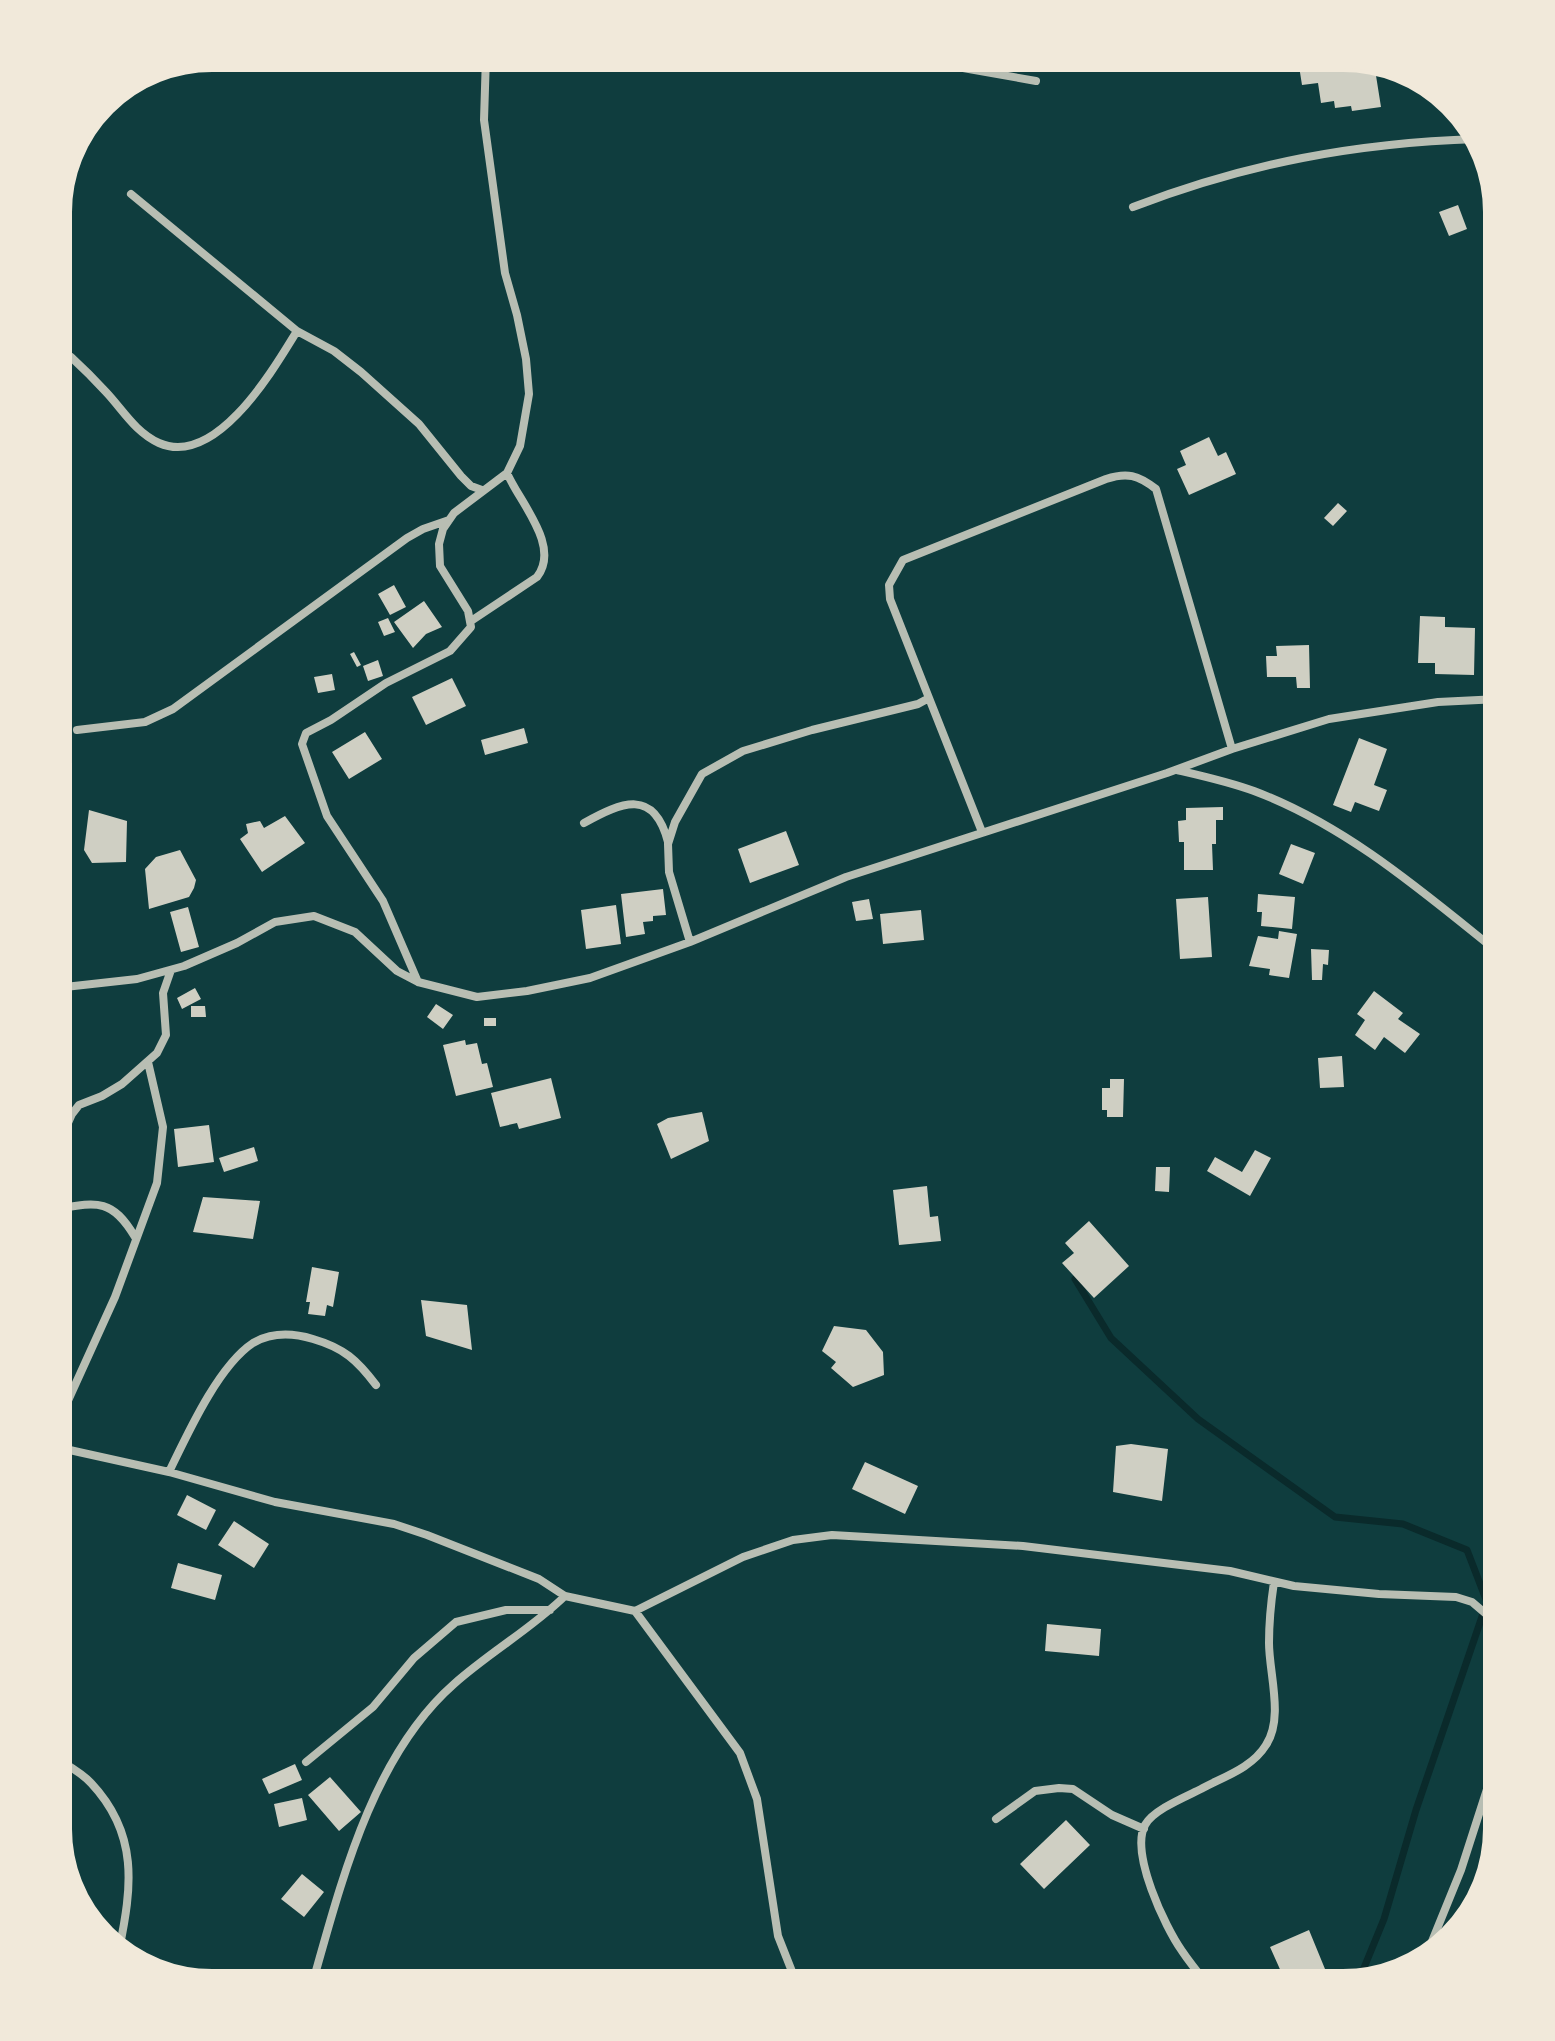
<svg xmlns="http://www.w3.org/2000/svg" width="1555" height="2041" font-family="'Roboto Condensed',sans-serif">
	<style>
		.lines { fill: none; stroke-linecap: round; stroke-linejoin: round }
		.stream { stroke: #0a2a2b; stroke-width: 7 }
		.building { fill: #cfcfc3 }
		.minor { stroke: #b8beb3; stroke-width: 8 }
		.rim { fill: none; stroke: #f1e9da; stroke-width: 4 }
	</style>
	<rect width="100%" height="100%" fill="#0f3d3e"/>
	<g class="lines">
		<path class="stream" d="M 1075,1279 L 1111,1338 L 1198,1419 L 1335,1517 L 1403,1524 L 1467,1550 L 1487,1602 L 1416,1810 L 1384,1919 L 1359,1980"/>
	</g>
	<path class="building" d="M 1357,57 L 1374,63 L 1381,107 L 1352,111 L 1351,106 L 1335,108 L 1334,101 L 1321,103 L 1318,83 L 1302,85 L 1299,66 Z
		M 82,130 L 92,138 L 76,157 L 70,151 L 72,143 Z
		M 1458,205 L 1467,229 L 1449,236 L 1439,212 Z
		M 1209,437 L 1218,456 L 1226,452 L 1236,474 L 1189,495 L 1177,469 L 1186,465 L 1180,451 Z
		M 1338,503 L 1347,511 L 1333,526 L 1324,518 Z
		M 394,585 L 406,607 L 390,615 L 378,594 Z
		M 424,601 L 442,627 L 426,634 L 413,648 L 394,622 Z
		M 1420,616 L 1445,617 L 1445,627 L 1475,628 L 1474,675 L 1435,674 L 1435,663 L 1418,663 Z
		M 388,618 L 395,632 L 384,636 L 378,622 Z
		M 1309,645 L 1310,688 L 1297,688 L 1296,677 L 1267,677 L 1266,656 L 1277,656 L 1276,646 Z
		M 354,652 L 361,665 L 357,667 L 350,654 Z
		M 378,660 L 383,676 L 368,681 L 363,666 Z
		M 332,674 L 335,690 L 318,693 L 314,677 Z
		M 452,678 L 466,706 L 426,725 L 412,697 Z
		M 524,728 L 528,743 L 485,755 L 481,740 Z
		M 365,732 L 382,759 L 349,779 L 332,752 Z
		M 1359,738 L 1387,749 L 1374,785 L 1387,790 L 1379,811 L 1355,802 L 1351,812 L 1333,805 Z
		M 1223,807 L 1223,820 L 1216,820 L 1216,844 L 1212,844 L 1213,870 L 1184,870 L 1184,842 L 1179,842 L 1178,821 L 1186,820 L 1186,808 Z
		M 89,810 L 127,821 L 126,862 L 92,863 L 84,850 Z
		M 285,816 L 305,843 L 262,872 L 240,839 L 248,833 L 246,824 L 260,821 L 264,828 Z
		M 786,831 L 799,865 L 750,883 L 738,849 Z
		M 1291,844 L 1315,853 L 1303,884 L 1279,874 Z
		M 180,850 L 196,880 L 194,888 L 189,897 L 149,909 L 145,869 L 156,857 Z
		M 663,889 L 666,915 L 653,916 L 653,921 L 643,922 L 645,934 L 626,937 L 621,894 Z
		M 1258,894 L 1295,897 L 1292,929 L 1261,926 L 1262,912 L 1257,912 Z
		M 1208,897 L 1212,957 L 1180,959 L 1176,899 Z
		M 869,899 L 873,919 L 856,921 L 852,902 Z
		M 616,905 L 621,944 L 586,949 L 581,910 Z
		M 188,907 L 199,947 L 181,952 L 170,912 Z
		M 921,910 L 924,940 L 883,944 L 880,914 Z
		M 1279,931 L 1297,934 L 1289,978 L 1269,975 L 1270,969 L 1249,966 L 1258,936 L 1278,939 Z
		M 1311,949 L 1329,950 L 1328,965 L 1323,964 L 1322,980 L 1312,980 Z
		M 195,988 L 201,999 L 182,1009 L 177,998 Z
		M 1374,991 L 1403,1013 L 1398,1019 L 1420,1034 L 1405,1053 L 1384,1037 L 1375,1050 L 1355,1035 L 1365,1020 L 1357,1014 Z
		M 436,1004 L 453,1015 L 443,1029 L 427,1017 Z
		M 191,1006 L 205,1006 L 206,1017 L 191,1017 Z
		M 484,1018 L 496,1018 L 496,1026 L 484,1026 Z
		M 465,1040 L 466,1045 L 477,1043 L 482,1064 L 487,1063 L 493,1087 L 456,1096 L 443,1045 Z
		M 1342,1056 L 1344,1087 L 1320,1088 L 1318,1058 Z
		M 551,1078 L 561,1118 L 519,1129 L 517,1123 L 500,1127 L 491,1093 Z
		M 1110,1079 L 1124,1079 L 1123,1117 L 1107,1117 L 1107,1110 L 1102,1110 L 1102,1088 L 1110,1088 Z
		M 702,1112 L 709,1141 L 671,1159 L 657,1124 L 668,1118 Z
		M 209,1125 L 214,1162 L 178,1167 L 174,1129 Z
		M 254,1147 L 258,1161 L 224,1172 L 219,1158 Z
		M 1255,1150 L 1271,1158 L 1250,1196 L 1207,1171 L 1215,1157 L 1242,1172 Z
		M 1156,1167 L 1170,1167 L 1169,1192 L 1155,1191 Z
		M 927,1186 L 930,1217 L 938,1216 L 941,1241 L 899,1245 L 893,1190 Z
		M 203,1197 L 260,1201 L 253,1239 L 193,1232 Z
		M 1089,1221 L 1129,1266 L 1094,1298 L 1062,1263 L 1074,1253 L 1065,1243 Z
		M 312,1267 L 339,1272 L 333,1307 L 327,1305 L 325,1316 L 308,1314 L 310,1302 L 306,1302 Z
		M 421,1300 L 467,1305 L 472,1350 L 426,1336 Z
		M 834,1326 L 866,1330 L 883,1352 L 884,1375 L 853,1387 L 831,1368 L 836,1362 L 822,1351 Z
		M 1131,1444 L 1168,1449 L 1162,1501 L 1113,1492 L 1116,1446 Z
		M 865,1462 L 918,1486 L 905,1514 L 852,1489 Z
		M 187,1495 L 216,1510 L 206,1530 L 177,1515 Z
		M 234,1521 L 269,1544 L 254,1568 L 218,1545 Z
		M 178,1563 L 222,1575 L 215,1600 L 171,1588 Z
		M 1047,1624 L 1101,1629 L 1099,1656 L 1045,1651 Z
		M 295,1764 L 302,1780 L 269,1794 L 262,1779 Z
		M 330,1777 L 361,1812 L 339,1831 L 308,1795 Z
		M 302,1798 L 307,1820 L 279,1827 L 274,1804 Z
		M 1066,1820 L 1090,1845 L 1044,1889 L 1020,1864 Z
		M 302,1874 L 324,1892 L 304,1917 L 281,1899 Z
		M 1309,1930 L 1325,1969 L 1287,1985 L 1270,1947 Z"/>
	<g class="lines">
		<path class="minor" d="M 895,56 L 1036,81
			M 131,194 L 297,331 L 334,351 L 361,372 L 419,424 L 461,476 L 471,486 L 482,490
			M 1133,207 C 1248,163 1355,143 1477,139
			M 71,357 C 83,368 95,380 106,392 C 123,410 135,432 159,443 C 216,468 273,370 297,331
			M 471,621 L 537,577 C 561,546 520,503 507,473
			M 929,698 L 982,832
			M 77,730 L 145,722 L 173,709 L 407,538 L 423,529 L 449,520
			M 1177,770 C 1203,776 1230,782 1254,791 C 1347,826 1423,892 1499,953
			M 584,823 C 622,802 654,788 668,842
			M 690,942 L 669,872 L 668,844 L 675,822 L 702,774 L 743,751 L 812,730 L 918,704 L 929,698 L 890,599 L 889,585 L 903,560 L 1106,479 C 1127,472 1138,475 1156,489 L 1232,749
			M 418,982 L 383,901 L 327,816 L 302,744 L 306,733 L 331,720 L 386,683 L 450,651 L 471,627 L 468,611 L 440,566 L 439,544 L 443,529 L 454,513 L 507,473 L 520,446 L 529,394 L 526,359 L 517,315 L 505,273 L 484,120 L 486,56
			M 56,988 L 137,979 L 184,966 L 237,943 L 275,922 L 314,916 L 355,932 L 397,971 L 418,982 L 477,997 L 527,991 L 590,978 L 690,942 L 846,877 L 1167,773 L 1232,749 L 1329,719 L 1438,702 L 1499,699
			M 56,1150 L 72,1114 L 79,1105 L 102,1096 L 122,1084 L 157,1053 L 166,1035 L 163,993 L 171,970
			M 56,1209 C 97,1202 112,1198 135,1237
			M 56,1427 L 115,1297 L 157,1183 L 163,1127 L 148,1062
			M 56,1447 L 169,1472 L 275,1502 L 394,1524 L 427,1535 L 539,1579 L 565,1596 L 635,1611 L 743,1557 L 793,1540 L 832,1535 L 1023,1546 L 1230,1571 L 1294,1586 L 1379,1594 L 1456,1597 L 1472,1602 L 1499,1625
			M 169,1472 C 187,1435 218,1366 253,1343 C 272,1332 293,1333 313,1339 C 344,1348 357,1360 376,1385
			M 635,1611 L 740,1753 L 757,1799 L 778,1936 L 793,1974 L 803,1985
			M 56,1758 C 67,1765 82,1773 91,1783 C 139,1834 132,1887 119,1950
			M 306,1762 L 373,1707 L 414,1658 L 456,1622 L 506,1610 L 550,1610
			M 996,1819 L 1035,1791 L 1059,1788 L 1073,1789 L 1112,1815 L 1144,1829
			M 1424,1961 L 1461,1870 L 1499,1752
			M 312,1985 C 341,1883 372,1756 454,1684 C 490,1652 531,1629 565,1596
			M 1208,1985 C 1199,1974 1190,1963 1182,1951 C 1165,1927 1130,1853 1145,1825 C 1153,1810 1185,1797 1201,1789 C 1223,1777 1252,1768 1266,1745 C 1284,1718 1269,1673 1269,1643 C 1269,1622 1271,1602 1274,1582"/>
	</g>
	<path d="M0 0H1555V2041H0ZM212 70H1343A142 142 0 0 1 1485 212V1829A142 142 0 0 1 1343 1971H212A142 142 0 0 1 70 1829V212A142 142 0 0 1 212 70Z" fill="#f1e9da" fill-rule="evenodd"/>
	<path class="rim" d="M212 70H1343A142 142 0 0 1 1485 212V1829A142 142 0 0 1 1343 1971H212A142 142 0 0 1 70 1829V212A142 142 0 0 1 212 70Z"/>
</svg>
